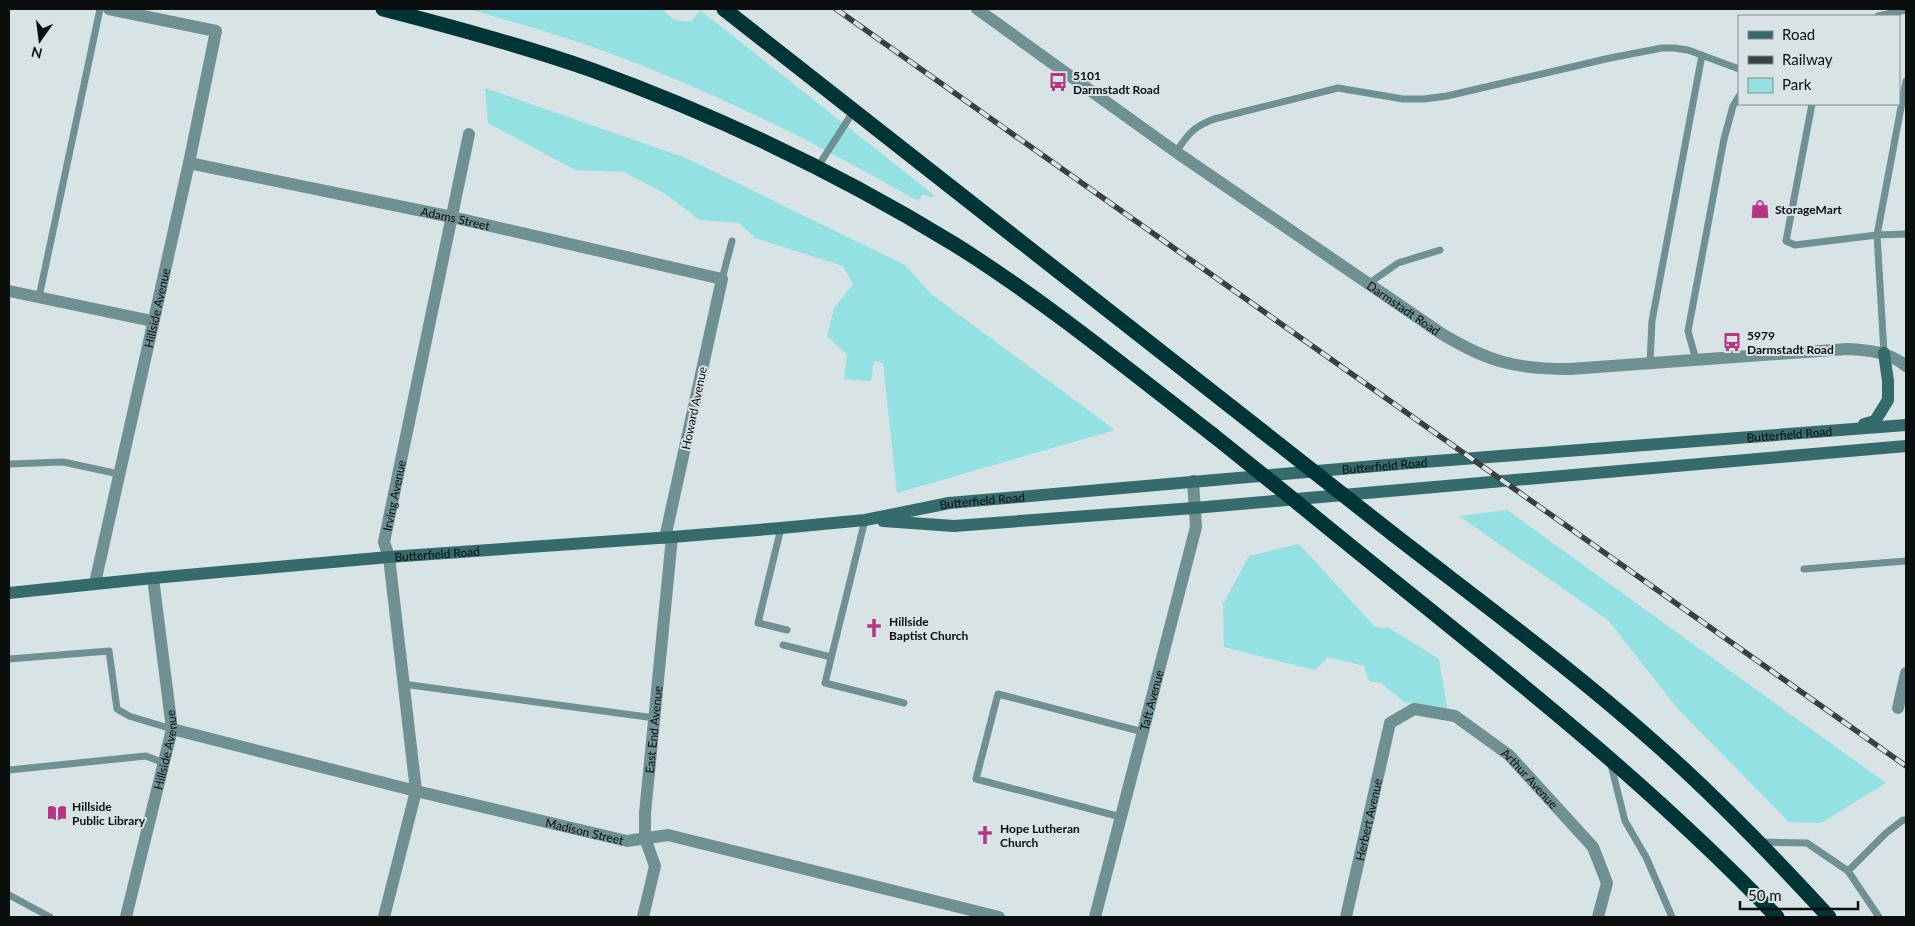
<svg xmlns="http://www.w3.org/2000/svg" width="1915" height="926" font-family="Lato,sans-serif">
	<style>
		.green { fill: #94e1e4 }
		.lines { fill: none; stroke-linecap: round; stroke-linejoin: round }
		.service { stroke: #6f9193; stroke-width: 7 }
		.minor { stroke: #6f9193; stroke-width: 12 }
		.secondary { stroke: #356b6d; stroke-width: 12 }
		.motorway { stroke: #003537; stroke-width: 15 }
		.rail-casing { stroke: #3a4041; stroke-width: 5.5 }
		.rail { stroke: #d7e3e4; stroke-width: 4; stroke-dasharray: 11; stroke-linecap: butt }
		.motorway-bridge { stroke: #003537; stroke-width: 15 }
		.labels { text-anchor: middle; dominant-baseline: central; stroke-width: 4; stroke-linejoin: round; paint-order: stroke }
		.poi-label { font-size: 12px; font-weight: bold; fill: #0a0e0f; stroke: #d7e3e4; text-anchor: start }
		.street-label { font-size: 12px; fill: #0a0e0f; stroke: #d7e3e4 }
	</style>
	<rect width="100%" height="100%" fill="#d7e3e4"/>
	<path class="green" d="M 468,9 L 663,9 C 671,20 678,22 692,21 L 700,10 L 934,195 L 931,198 L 923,194 L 918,201 C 810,139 699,84 581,43 C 544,30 506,20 468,9 Z
		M 485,88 L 686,158 L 905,265 L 931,294 L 1115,430 L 897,493 L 883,363 L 874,361 L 871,381 L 844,379 L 847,355 L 827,336 L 834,308 L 853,284 L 843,266 L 755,238 L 739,223 L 700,220 L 664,193 L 624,172 L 575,170 L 488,123 Z
		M 1507,510 L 1886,783 L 1821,823 L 1789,822 L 1677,708 L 1608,620 L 1459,516 Z
		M 1299,544 L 1375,627 L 1389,628 L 1439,659 L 1447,708 L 1404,702 L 1381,683 L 1369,681 L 1364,666 L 1328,657 L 1315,670 L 1224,647 L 1223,604 L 1249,556 Z"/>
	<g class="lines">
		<path class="service" d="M 1878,16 L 1906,10
			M 1812,104 L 1786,241 L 1795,245 L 1877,235 L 1906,234
			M 1176,152 C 1188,134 1193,127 1214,119 L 1338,88 L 1403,99 L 1424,99 L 1447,96 L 1610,58 L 1662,48 L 1674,48 L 1688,50 L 1739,69
			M 817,168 L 853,112
			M 722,279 L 732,241
			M 1368,284 L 1398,263 L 1440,250
			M 39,297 L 100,9
			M 1884,353 L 1877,235 L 1906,81
			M 1696,360 L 1688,331 L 1724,139 L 1733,106 L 1739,96
			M 1650,363 L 1652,321 L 1702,55
			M 9,464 L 63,462 L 119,474
			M 865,520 L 825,683 L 904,703
			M 781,528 L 758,623 L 787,630
			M 1804,569 L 1906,561
			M 783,645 L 831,657
			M 9,659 L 109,651 L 117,709 L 129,716 L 172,729
			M 403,684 L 655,718
			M 1611,765 L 1625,821 L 1646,857 L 1672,917
			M 9,770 L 146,756 L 164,763
			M 1121,817 L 976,779 L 998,694 L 1143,732
			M 1760,842 L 1807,843 L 1848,871 L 1879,917
			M 1848,871 L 1886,833 L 1903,820 L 1906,820
			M 9,895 L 50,917"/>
		<g class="minor">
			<path id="s1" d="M 977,9 L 1176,152 L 1442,334 C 1489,362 1515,369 1570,369 L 1847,349 C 1869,350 1889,352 1906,366"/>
			<path id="s2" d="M 189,163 L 452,217 L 722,279 L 665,538"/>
			<path d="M 9,291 L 152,321"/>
			<path id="s3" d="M 95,583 L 189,163 L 216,31 L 109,9"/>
			<path d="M 1898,708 L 1906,673"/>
			<path id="s4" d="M 172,729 L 416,791 L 627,841 L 668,835 L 676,837 L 999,917"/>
			<path id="s5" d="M 126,917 L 172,729 L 153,578"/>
			<path id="s6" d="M 384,917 L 416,791 L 389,557 L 384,542 L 469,134"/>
			<path id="s7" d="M 643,917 L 655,866 L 645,838 L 645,813 L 672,537"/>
			<path id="s8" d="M 1095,917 L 1196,527 L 1193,481"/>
			<path id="s9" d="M 1346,917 L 1390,723 L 1414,709 L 1455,716 L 1509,755 L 1593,847 L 1607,883 L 1598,917"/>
		</g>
		<g class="secondary">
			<path d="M 1864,424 L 1875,421 L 1888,400 L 1888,381 L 1884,353"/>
			<path d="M 883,521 L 954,526 L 1194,508 L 1906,446"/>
			<path id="s10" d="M 9,593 L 153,578 L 389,557 L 672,537 L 781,528 L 865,520 L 949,503 L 1410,463 L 1906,425"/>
		</g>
		<path class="motorway" d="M 383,9 C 453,27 524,46 592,70 C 718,116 840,174 954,244 C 1045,301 1129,370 1213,435
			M 724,9 L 1262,431
			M 1299,504 C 1462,638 1631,764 1777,917
			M 1393,534 C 1482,603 1572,669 1656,744 C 1717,798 1774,857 1829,917"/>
		<g class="rail-casing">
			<path id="rail" d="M 836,9 L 1906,766"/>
		</g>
		<use href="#rail" class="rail"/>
		<path class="motorway-bridge" d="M 1262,431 L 1393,534
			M 1213,435 L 1299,504"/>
	</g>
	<defs>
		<g id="bus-bare" transform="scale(1.5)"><path d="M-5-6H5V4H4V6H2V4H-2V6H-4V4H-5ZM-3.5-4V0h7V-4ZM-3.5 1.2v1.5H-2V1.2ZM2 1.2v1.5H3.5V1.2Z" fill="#b73681" stroke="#d7e3e4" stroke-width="2.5" paint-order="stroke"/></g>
		<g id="shop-bare" transform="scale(1.5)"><path d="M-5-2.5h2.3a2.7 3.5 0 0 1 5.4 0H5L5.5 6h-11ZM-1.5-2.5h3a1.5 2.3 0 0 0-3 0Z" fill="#b73681" stroke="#d7e3e4" stroke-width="2.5" paint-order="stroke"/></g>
		<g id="church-bare" transform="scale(1.5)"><path d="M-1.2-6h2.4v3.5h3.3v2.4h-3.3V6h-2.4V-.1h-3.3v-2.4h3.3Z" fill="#b73681" stroke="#d7e3e4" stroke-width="2.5" paint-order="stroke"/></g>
		<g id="library-bare" transform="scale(1.5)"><path d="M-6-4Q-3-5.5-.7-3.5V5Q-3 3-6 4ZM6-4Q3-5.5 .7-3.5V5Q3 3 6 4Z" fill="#b73681" stroke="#d7e3e4" stroke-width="2.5" paint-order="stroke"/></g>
	</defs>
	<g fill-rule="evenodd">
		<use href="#bus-bare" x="1058" y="82"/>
		<use href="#shop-bare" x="1760" y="209"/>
		<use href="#bus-bare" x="1732" y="342"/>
		<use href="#church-bare" x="874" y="628"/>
		<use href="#library-bare" x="57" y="813"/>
		<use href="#church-bare" x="985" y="835"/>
	</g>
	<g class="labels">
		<g class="poi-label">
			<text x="1073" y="75">5101<tspan x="1073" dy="14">Darmstadt Road</tspan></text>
			<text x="1775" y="209">StorageMart</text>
			<text x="1747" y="335">5979<tspan x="1747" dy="14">Darmstadt Road</tspan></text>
			<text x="889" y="621">Hillside<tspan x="889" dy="14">Baptist Church</tspan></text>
			<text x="72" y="806">Hillside<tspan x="72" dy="14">Public Library</tspan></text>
			<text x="1000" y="828">Hope Lutheran<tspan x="1000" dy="14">Church</tspan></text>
		</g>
		<g class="street-label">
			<text stroke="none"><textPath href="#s2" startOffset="272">Adams Street</textPath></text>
			<text stroke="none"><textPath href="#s3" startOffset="282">Hillside Avenue</textPath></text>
			<text stroke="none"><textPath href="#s1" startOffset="521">Darmstadt Road</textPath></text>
			<text transform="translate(694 408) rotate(-78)">Howard Avenue</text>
			<text stroke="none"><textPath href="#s10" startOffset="1788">Butterfield Road</textPath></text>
			<text stroke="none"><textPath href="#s10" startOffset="1382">Butterfield Road</textPath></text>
			<text stroke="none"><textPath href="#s6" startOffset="429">Irving Avenue</textPath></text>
			<text stroke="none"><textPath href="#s10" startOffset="978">Butterfield Road</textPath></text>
			<text stroke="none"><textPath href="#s10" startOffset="430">Butterfield Road</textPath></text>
			<text stroke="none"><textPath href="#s8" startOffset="224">Taft Avenue</textPath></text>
			<text stroke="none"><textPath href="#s7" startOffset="191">East End Avenue</textPath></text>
			<text stroke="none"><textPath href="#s5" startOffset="172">Hillside Avenue</textPath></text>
			<text stroke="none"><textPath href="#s9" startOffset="366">Arthur Avenue</textPath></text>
			<text stroke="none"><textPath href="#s9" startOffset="100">Herbert Avenue</textPath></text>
			<text stroke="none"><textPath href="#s4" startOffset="425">Madison Street</textPath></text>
		</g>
	</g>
	<rect width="1915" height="926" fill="none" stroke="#0a0e0f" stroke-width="20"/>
	<rect x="1738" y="15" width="162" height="90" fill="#d7e3e4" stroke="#858e8f"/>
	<rect x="1748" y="31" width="25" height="8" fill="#356b6d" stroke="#858e8f"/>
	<text x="1782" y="40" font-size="15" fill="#0a0e0f">Road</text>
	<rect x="1748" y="56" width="25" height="8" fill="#3a4041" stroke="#858e8f"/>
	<text x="1782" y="65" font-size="15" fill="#0a0e0f">Railway</text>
	<rect x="1748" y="78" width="25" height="15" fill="#94e1e4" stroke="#858e8f"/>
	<text x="1782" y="90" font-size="15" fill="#0a0e0f">Park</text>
	<g transform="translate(40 40) rotate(194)" stroke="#d7e3e4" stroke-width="4" paint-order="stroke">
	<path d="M0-4L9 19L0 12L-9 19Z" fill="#0a0e0f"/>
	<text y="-8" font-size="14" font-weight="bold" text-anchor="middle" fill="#0a0e0f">N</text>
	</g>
	<path d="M1740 901v8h118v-8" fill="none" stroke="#0a0e0f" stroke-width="2.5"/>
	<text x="1748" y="901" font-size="15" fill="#0a0e0f" stroke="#d7e3e4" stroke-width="4" paint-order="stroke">50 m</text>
</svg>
